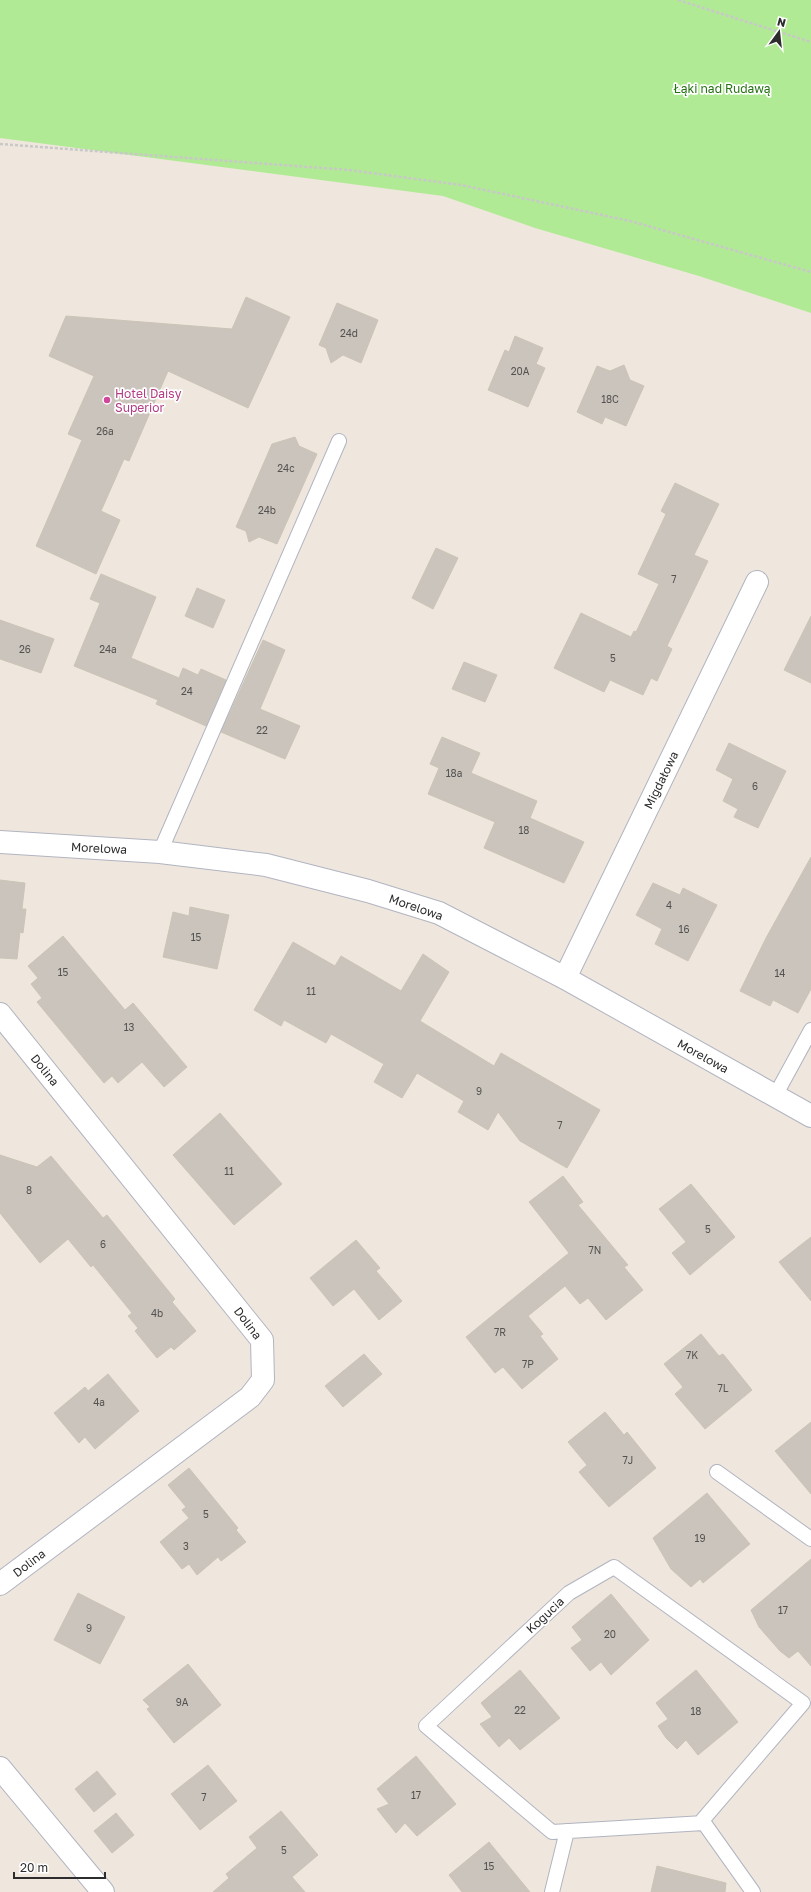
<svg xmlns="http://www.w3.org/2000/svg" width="811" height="1892" font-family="'Golos Text',sans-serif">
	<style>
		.green { fill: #b1ea94 }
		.building { fill: #cac4bc; stroke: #cbc4b6 }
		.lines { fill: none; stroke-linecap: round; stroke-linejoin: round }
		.lane-casing { stroke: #b1b4c1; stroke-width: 16 }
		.street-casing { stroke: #b1b4c1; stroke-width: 24 }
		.path { stroke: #c8c8c8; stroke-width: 2.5; stroke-dasharray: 3 2; stroke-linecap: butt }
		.lane { stroke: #fff; stroke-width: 14 }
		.street { stroke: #fff; stroke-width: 22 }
		.hotel-dot { fill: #d1479c; stroke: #fff; stroke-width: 1.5 }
		.labels { text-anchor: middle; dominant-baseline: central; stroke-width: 3.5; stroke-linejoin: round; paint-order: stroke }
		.number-label { font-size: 10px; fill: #545250 }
		.park-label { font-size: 12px; fill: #267213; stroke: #fff }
		.hotel-label { font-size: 12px; fill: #b23c85; stroke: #fff; text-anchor: start }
		.street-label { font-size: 12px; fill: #2c2c2c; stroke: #fff }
	</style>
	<rect width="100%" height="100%" fill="#efe7dd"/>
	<path class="green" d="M 0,0 L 811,0 L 811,313 L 699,276 L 535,228 L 443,196 L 0,138 Z"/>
	<path class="building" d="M 246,297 L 290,317 L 248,408 L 168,371 L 129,461 L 124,459 L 101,511 L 120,520 L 96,574 L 36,546 L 82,440 L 68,434 L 94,376 L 49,356 L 66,316 L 232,329 Z
		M 337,303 L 378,320 L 361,363 L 343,355 L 331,363 L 326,348 L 319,345 Z
		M 515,336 L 543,348 L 536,364 L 545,368 L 528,407 L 488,390 L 505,350 L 509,352 Z
		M 624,365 L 630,380 L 644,386 L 626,426 L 605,417 L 602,424 L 577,412 L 597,366 L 610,371 Z
		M 295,437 L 299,446 L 317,454 L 277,544 L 259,537 L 249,542 L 246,531 L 236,527 L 272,444 Z
		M 675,483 L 719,504 L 694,555 L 708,561 L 667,646 L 672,649 L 657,681 L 651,678 L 643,695 L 610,680 L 604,692 L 554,668 L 581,613 L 631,637 L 634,631 L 636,632 L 659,584 L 638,574 L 666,514 L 661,511 Z
		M 436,548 L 458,558 L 433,609 L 412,598 Z
		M 101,574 L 156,597 L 131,658 L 179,678 L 183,668 L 198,675 L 201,669 L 226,680 L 206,726 L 156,704 L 158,700 L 74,666 L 100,603 L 90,599 Z
		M 197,588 L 225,600 L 213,628 L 185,616 Z
		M 811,616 L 811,683 L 784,670 Z
		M 0,620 L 54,639 L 41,673 L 0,659 Z
		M 263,640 L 285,650 L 260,709 L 300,726 L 285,759 L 221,732 Z
		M 464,662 L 497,675 L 485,702 L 452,689 Z
		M 442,737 L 480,753 L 471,773 L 537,801 L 530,818 L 584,842 L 564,883 L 484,848 L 495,822 L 428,794 L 439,768 L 430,764 Z
		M 729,743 L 786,771 L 758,828 L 734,817 L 738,809 L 723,801 L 733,779 L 716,770 Z
		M 811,857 L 811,989 L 798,1013 L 773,1000 L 770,1006 L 740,991 L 766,938 Z
		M 0,880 L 25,883 L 22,909 L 26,909 L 23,933 L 20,932 L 17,959 L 0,958 Z
		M 653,883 L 680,895 L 683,888 L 717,905 L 688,961 L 655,944 L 662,929 L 636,915 Z
		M 190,907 L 229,915 L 217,969 L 163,957 L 173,912 L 189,916 Z
		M 63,936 L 125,1010 L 133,1003 L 187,1067 L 164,1087 L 142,1062 L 118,1083 L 112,1076 L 104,1083 L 37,1002 L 42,998 L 31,984 L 38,978 L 28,966 Z
		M 293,942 L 335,966 L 341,956 L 401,991 L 423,954 L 449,972 L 420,1021 L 494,1066 L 501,1053 L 600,1110 L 567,1168 L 520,1141 L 498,1112 L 488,1130 L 458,1112 L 464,1101 L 417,1073 L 402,1098 L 374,1082 L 384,1064 L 331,1034 L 326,1043 L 284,1020 L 281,1026 L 254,1010 Z
		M 220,1113 L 282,1184 L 234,1225 L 173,1155 Z
		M 0,1155 L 37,1167 L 51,1156 L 103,1218 L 107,1215 L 175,1299 L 172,1302 L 196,1331 L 174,1350 L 171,1347 L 157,1358 L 135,1331 L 138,1328 L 128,1316 L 132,1313 L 93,1265 L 91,1267 L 68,1239 L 40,1263 L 0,1213 Z
		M 563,1176 L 583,1202 L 578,1205 L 628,1265 L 624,1267 L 643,1290 L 606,1320 L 588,1298 L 580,1304 L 565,1286 L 528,1316 L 543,1334 L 540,1336 L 558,1359 L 522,1389 L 503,1367 L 495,1373 L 466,1337 L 569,1253 L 529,1202 Z
		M 691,1184 L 735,1237 L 690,1275 L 672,1253 L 686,1242 L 659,1209 Z
		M 811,1237 L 811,1301 L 779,1262 Z
		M 356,1240 L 380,1268 L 376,1271 L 402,1301 L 379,1320 L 354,1289 L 333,1306 L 310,1278 Z
		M 701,1334 L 719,1356 L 723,1354 L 752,1390 L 705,1429 L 675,1394 L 683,1387 L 664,1364 Z
		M 364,1354 L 382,1374 L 343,1407 L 325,1386 Z
		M 108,1374 L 139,1411 L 95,1449 L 85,1437 L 79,1443 L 54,1413 L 85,1387 L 88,1391 Z
		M 605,1412 L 624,1435 L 627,1432 L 656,1468 L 609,1507 L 579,1472 L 587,1465 L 568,1442 Z
		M 811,1422 L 811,1494 L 775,1451 Z
		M 189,1468 L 238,1528 L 236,1530 L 246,1542 L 221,1561 L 218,1557 L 197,1575 L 189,1564 L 182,1569 L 160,1542 L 189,1518 L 182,1510 L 186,1507 L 168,1485 Z
		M 707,1493 L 750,1544 L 703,1583 L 700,1579 L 691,1587 L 671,1569 L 653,1538 Z
		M 811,1559 L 811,1666 L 798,1651 L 789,1658 L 780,1651 L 759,1627 L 751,1610 Z
		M 78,1593 L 125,1617 L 100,1664 L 54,1640 Z
		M 611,1594 L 649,1640 L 611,1675 L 601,1662 L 590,1671 L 571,1648 L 582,1640 L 572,1627 Z
		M 188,1664 L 221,1705 L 174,1743 L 147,1709 L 150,1707 L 143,1700 Z
		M 520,1670 L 560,1718 L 520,1750 L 509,1738 L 499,1747 L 480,1724 L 492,1717 L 481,1703 Z
		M 696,1670 L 738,1722 L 698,1755 L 686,1740 L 677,1749 L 666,1738 L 658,1726 L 668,1719 L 656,1703 Z
		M 416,1756 L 456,1804 L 417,1836 L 405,1823 L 396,1833 L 377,1809 L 389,1804 L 377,1789 Z
		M 208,1765 L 237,1801 L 200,1830 L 171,1794 Z
		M 97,1771 L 116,1794 L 94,1812 L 75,1789 Z
		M 281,1811 L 318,1855 L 292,1877 L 305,1892 L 213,1892 L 229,1878 L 226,1874 L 257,1848 L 249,1837 Z
		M 116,1813 L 134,1835 L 112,1853 L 94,1831 Z
		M 489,1842 L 516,1875 L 530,1892 L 462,1892 L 449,1875 Z
		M 657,1866 L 726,1883 L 725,1892 L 651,1892 Z"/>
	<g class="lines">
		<g class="lane-casing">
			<path id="lane" d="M 160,852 L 339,441
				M 775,1096 L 811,1030
				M 717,1472 L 811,1539
				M 700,1823 L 803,1703 L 614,1567 L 569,1593 L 426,1726 L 552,1832 L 704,1823 L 753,1892
				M 552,1892 L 567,1831"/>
		</g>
		<g class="street-casing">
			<path id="street" d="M 0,842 L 160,852 L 266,865 L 368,891 L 439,913 L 565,978 L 811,1116
				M 565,978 L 757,582
				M 0,1014 L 262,1340 L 263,1380 L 250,1397 L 0,1584
				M 0,1768 L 103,1892"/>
		</g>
		<path class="path" d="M 678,0 L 811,42
			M 0,144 L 349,170 L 461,185 L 630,221 L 811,272"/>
		<use href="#lane" class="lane"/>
		<use href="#street" class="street"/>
	</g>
	<circle class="hotel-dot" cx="107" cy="400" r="4"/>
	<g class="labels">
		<g class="number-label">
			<text x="349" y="333">24d</text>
			<text x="520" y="371">20A</text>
			<text x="610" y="399">18C</text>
			<text x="105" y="431">26a</text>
			<text x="286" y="468">24c</text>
			<text x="267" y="510">24b</text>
			<text x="674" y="579">7</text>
			<text x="25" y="649">26</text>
			<text x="108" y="649">24a</text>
			<text x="613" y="658">5</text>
			<text x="187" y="691">24</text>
			<text x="262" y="730">22</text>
			<text x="454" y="773">18a</text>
			<text x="755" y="786">6</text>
			<text x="524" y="830">18</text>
			<text x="669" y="905">4</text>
			<text x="684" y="929">16</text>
			<text x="196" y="937">15</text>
			<text x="63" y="972">15</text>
			<text x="780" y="973">14</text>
			<text x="311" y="991">11</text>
			<text x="129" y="1027">13</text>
			<text x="479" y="1091">9</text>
			<text x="560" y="1125">7</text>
			<text x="229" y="1171">11</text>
			<text x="29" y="1190">8</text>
			<text x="708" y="1229">5</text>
			<text x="103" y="1244">6</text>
			<text x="595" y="1250">7N</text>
			<text x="157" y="1313">4b</text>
			<text x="500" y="1332">7R</text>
			<text x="692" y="1355">7K</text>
			<text x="528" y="1364">7P</text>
			<text x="723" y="1388">7L</text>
			<text x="99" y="1402">4a</text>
			<text x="628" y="1460">7J</text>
			<text x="206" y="1514">5</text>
			<text x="700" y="1538">19</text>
			<text x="186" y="1546">3</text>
			<text x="783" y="1610">17</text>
			<text x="89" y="1628">9</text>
			<text x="610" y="1634">20</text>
			<text x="182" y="1702">9A</text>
			<text x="520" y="1710">22</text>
			<text x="696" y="1711">18</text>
			<text x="416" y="1795">17</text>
			<text x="204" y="1797">7</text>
			<text x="284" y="1850">5</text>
			<text x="489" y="1866">15</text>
		</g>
		<g class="park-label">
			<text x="722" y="88">Łąki nad Rudawą</text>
		</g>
		<g class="hotel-label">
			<text x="115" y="393">Hotel Daisy<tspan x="115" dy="14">Superior</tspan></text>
		</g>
		<g class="street-label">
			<text transform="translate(661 780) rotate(-64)">Migdałowa</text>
			<text transform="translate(99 848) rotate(3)">Morelowa</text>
			<text transform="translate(416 907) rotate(19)">Morelowa</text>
			<text transform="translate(703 1056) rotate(29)">Morelowa</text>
			<text transform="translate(45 1070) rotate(51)">Dolina</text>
			<text transform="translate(248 1323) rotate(53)">Dolina</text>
			<text transform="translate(29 1563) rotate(-37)">Dolina</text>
			<text transform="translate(545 1615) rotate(-43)">Kogucia</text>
		</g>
	</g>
	<g transform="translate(779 32) rotate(15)" stroke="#ffffff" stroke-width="3" paint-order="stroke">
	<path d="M0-3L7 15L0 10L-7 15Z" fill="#2c2c2c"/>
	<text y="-6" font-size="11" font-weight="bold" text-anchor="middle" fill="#2c2c2c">N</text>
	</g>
	<path d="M14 1872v6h91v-6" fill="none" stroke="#2c2c2c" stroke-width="2"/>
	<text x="20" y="1872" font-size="12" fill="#2c2c2c" stroke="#ffffff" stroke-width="3" paint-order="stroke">20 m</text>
</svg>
